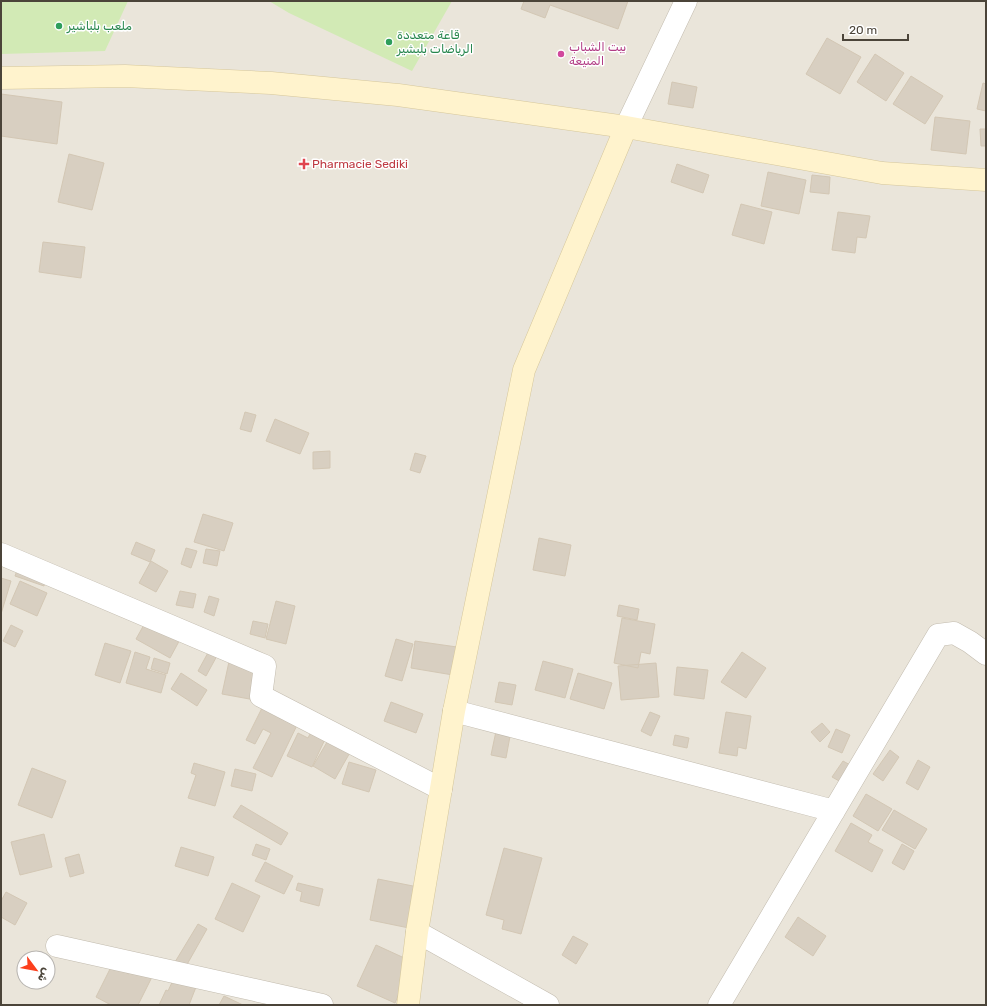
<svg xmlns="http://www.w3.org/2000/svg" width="987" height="1006" font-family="Rubik,Cairo,sans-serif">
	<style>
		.residential { fill: #eae5da; fill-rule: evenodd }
		.green { fill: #d2eab5 }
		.building { fill: #d8cfc1; stroke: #d3c7b4 }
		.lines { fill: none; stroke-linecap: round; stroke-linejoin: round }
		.street-casing { stroke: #c2bbae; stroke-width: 23 }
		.secondary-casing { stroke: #d6c79b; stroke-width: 23 }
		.street { stroke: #fff; stroke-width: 22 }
		.secondary { stroke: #fff3cd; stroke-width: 22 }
		.leisure-dot { fill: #2e9e5b; stroke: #fff; stroke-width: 1.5 }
		.hotel-dot { fill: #d1479c; stroke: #fff; stroke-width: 1.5 }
		.health-dot { fill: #e0444e; stroke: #fff; stroke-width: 1.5 }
		.labels { text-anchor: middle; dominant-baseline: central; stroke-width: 3; stroke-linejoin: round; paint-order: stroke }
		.leisure-label { font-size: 12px; fill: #27864d; stroke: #fff; text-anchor: start }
		.hotel-label { font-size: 12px; fill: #b23c85; stroke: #fff; text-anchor: start }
		.health-label { font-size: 12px; fill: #be3a42; stroke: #fff; text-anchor: start }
	</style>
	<rect width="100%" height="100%" fill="#f6f3ec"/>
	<path class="residential" d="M 1,1 L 986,1 L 986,1005 L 1,1005 ZM 24,958 L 48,958 L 48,982 L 24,982 Z"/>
	<path class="green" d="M 1,1 L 128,1 L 105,51 L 1,54 Z
		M 269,1 L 452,1 L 412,71 L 289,13 Z"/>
	<path class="building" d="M 524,1 L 628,1 L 618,29 L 550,5 L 545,18 L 521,9 Z
		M 827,38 L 861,57 L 840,94 L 806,74 Z
		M 875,54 L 904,73 L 886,101 L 857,82 Z
		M 911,76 L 943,96 L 925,124 L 893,104 Z
		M 672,82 L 697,87 L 693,108 L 668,104 Z
		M 983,83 L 986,84 L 986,111 L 977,109 Z
		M 1,94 L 62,102 L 57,144 L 1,136 Z
		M 935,117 L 970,121 L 966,154 L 931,150 Z
		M 980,129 L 986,129 L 986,146 L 981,146 Z
		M 69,154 L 104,163 L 92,210 L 58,202 Z
		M 677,164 L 709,175 L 703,193 L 671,182 Z
		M 768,172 L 806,180 L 799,214 L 761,206 Z
		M 812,175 L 830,177 L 829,194 L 810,192 Z
		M 741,204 L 772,212 L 764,244 L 732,235 Z
		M 838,212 L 870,216 L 866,238 L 857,237 L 855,253 L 832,250 Z
		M 43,242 L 85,247 L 81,278 L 39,272 Z
		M 245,412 L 256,415 L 251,432 L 240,429 Z
		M 275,419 L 309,433 L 300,454 L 266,441 Z
		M 330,451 L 330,468 L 313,469 L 313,452 Z
		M 415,453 L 426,456 L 420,473 L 410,470 Z
		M 203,514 L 233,523 L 224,551 L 194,542 Z
		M 539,538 L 571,545 L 565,576 L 533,570 Z
		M 136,542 L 155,550 L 150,562 L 131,554 Z
		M 186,548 L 197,551 L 191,568 L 181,564 Z
		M 206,549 L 220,551 L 217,566 L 203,563 Z
		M 151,561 L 168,571 L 156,592 L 139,583 Z
		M 19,565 L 48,575 L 44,586 L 15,576 Z
		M 1,578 L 11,581 L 1,614 Z
		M 20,581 L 47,593 L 37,616 L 10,604 Z
		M 180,591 L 196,594 L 193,608 L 176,605 Z
		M 209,596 L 219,599 L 214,616 L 204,612 Z
		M 276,601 L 295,606 L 286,644 L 266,639 Z
		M 619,605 L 639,609 L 637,620 L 617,616 Z
		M 150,614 L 184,632 L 170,658 L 136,639 Z
		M 622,618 L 655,624 L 650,654 L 641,652 L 638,668 L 614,663 Z
		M 253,621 L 268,624 L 265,638 L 250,634 Z
		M 11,625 L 23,631 L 15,647 L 3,641 Z
		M 396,639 L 413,644 L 402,681 L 385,676 Z
		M 415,641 L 457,647 L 453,675 L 411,668 Z
		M 105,643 L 131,651 L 120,683 L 95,675 Z
		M 210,649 L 218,654 L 206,676 L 198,671 Z
		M 135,652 L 150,657 L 146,669 L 166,675 L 161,693 L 126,683 Z
		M 742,652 L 766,668 L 746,698 L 721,682 Z
		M 230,657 L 263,663 L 255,700 L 222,694 Z
		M 154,658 L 170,663 L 167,674 L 151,669 Z
		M 543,661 L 573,669 L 565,698 L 535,690 Z
		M 656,663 L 659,697 L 621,700 L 618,666 Z
		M 677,667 L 708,670 L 704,699 L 674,695 Z
		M 181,673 L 207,690 L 197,706 L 171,689 Z
		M 578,673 L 612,683 L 604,709 L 570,699 Z
		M 499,682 L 516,685 L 512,705 L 495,702 Z
		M 265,702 L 300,719 L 272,777 L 253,768 L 271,733 L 263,729 L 255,744 L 246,740 Z
		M 391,702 L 423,714 L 416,733 L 384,721 Z
		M 650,712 L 660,716 L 651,736 L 641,731 Z
		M 726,712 L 751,716 L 746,749 L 738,747 L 737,756 L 719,753 Z
		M 499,717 L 513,720 L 506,758 L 491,755 Z
		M 822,723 L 830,732 L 820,742 L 811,732 Z
		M 313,728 L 327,735 L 312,767 L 287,756 L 298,733 L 308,738 Z
		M 836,729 L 850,735 L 842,753 L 828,747 Z
		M 675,735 L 689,738 L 687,748 L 673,745 Z
		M 330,737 L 352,749 L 335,779 L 313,766 Z
		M 890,750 L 899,757 L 883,781 L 873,774 Z
		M 918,760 L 930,767 L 918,790 L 906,783 Z
		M 843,761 L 852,766 L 841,782 L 832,777 Z
		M 349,762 L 376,770 L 369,792 L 342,784 Z
		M 194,763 L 225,772 L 215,806 L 188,798 L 196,775 L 191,773 Z
		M 32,768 L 66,781 L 52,818 L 18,805 Z
		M 235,769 L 256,774 L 252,791 L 231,786 Z
		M 866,794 L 892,809 L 878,831 L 853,816 Z
		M 241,805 L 288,833 L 281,845 L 233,817 Z
		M 894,810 L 927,829 L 915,849 L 882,830 Z
		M 851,823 L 872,835 L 868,842 L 883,850 L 872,872 L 835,851 Z
		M 44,834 L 52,867 L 20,875 L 11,842 Z
		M 256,844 L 270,849 L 266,860 L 252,855 Z
		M 902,844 L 914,851 L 904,870 L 892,863 Z
		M 181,847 L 214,857 L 208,876 L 175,866 Z
		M 504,848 L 542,858 L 521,934 L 502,929 L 504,920 L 486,915 Z
		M 79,854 L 84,873 L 70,877 L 65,858 Z
		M 265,862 L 293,876 L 284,894 L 255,881 Z
		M 378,879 L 418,887 L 409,928 L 370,920 Z
		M 232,883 L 260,896 L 243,932 L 215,919 Z
		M 298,883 L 323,889 L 319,906 L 300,901 L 302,892 L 296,890 Z
		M 6,892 L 27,903 L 15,925 L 1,917 L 1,901 Z
		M 798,917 L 826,936 L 813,956 L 785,937 Z
		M 198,924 L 207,929 L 185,968 L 175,962 Z
		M 573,936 L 588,944 L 576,964 L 562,955 Z
		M 376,945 L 413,962 L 395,1003 L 357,986 Z
		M 134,964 L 154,973 L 138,1005 L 111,1005 L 96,997 L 112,965 L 129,974 Z
		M 174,978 L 196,987 L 189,1005 L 159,1005 L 166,990 L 168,991 Z
		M 224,996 L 243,1005 L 219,1005 Z"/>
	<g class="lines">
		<g class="street-casing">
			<path id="street" d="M 626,127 L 686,1
				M 1,554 L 265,666 L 261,696 L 441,789
				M 454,711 L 834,811
				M 417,932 L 548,1005
				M 57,946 L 322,1005
				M 719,1005 L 938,635 L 954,633 L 970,642 L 986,654"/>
		</g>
		<g class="secondary-casing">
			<path id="secondary" d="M 1,78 L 125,76 L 271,83 L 398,95 L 626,127 L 882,173 L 986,180
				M 408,1005 L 417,932 L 454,711 L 524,370 L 626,127"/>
		</g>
		<use href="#street" class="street"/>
		<use href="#secondary" class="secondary"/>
	</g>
	<g class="leisure-dot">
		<circle cx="59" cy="26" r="4"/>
		<circle cx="389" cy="42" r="4"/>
	</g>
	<circle class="hotel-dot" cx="561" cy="54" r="4"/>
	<path class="health-dot" d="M302 158h4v4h4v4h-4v4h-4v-4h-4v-4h4z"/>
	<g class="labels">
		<g class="leisure-label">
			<text x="67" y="26">ملعب بلباشير</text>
			<text x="397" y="35">قاعة متعددة<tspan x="397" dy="14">الرياضات بلبشير</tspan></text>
		</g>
		<g class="hotel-label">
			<text x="569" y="47">بيت الشباب<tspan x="569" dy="14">المنيعة</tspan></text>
		</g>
		<g class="health-label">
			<text x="312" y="164">Pharmacie Sediki</text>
		</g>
	</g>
	<rect width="987" height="1006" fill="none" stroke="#4b4439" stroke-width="4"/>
	<g transform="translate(36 970) rotate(122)"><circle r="19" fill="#ffffff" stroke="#b7b4b0"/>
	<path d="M0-3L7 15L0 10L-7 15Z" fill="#fc3f1d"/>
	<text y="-6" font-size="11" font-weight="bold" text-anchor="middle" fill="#4b4439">ش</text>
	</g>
	<path d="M843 34v6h65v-6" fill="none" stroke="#4b4439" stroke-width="2"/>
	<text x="849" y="34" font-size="12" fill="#4b4439" stroke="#ffffff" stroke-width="3" paint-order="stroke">20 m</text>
</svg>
